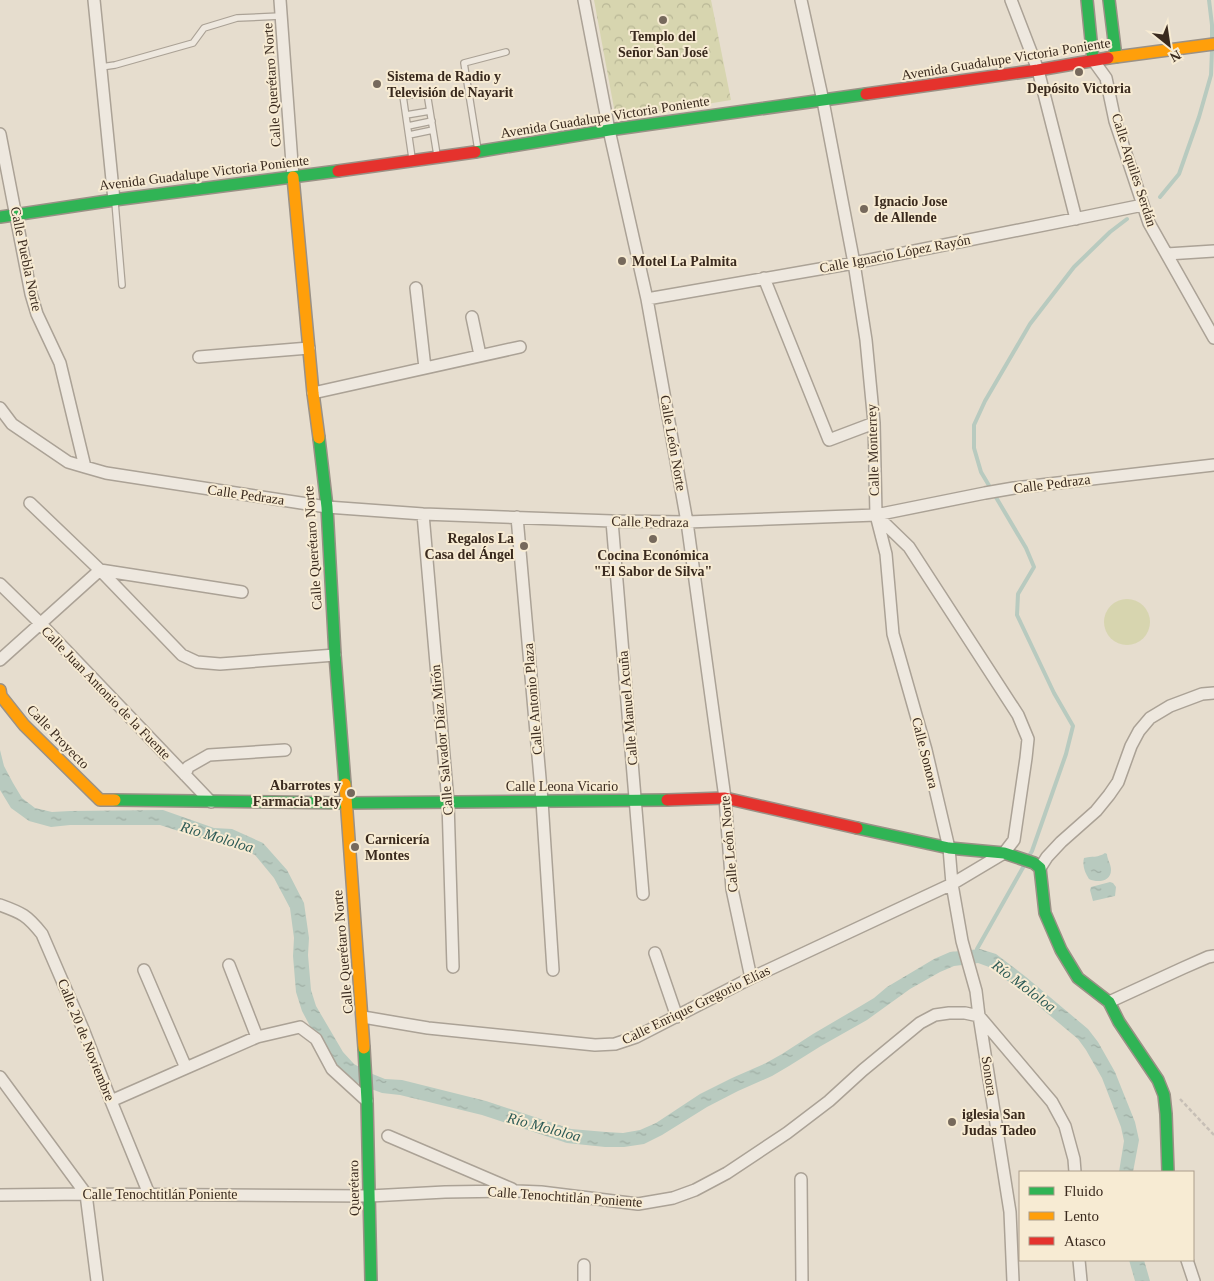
<svg xmlns="http://www.w3.org/2000/svg" width="1214" height="1281" font-family="'Times New Roman',serif">
	<style>
		.grass { fill: #d7d5af }
		.park { fill: url(#park-crowns) }
		.water { fill: url(#water-ripples) }
		.lines { fill: none; stroke-linecap: round; stroke-linejoin: round }
		.stream { stroke: #b8cabf; stroke-width: 4 }
		.lane-casing { stroke: #aba296; stroke-width: 8 }
		.street-casing { stroke: #aba296; stroke-width: 14 }
		.fast-casing { stroke: #9a9186; stroke-width: 14 }
		.slow-casing { stroke: #9a9186; stroke-width: 14 }
		.jam-casing { stroke: #9a9186; stroke-width: 14 }
		.path { stroke: #c7bfb6; stroke-width: 2.5; stroke-dasharray: 4 2.5; stroke-linecap: butt }
		.lane { stroke: #eee8df; stroke-width: 5.5 }
		.street { stroke: #eee8df; stroke-width: 11 }
		.fast { stroke: #30b455; stroke-width: 11 }
		.slow { stroke: #ff9f0a; stroke-width: 11 }
		.jam { stroke: #e5322d; stroke-width: 11 }
		.poi-dot { fill: #76695c; stroke: #f7ebd3; stroke-width: 2 }
		.labels { text-anchor: middle; dominant-baseline: central; stroke-width: 4; stroke-linejoin: round; paint-order: stroke }
		.poi-label { font-size: 14px; font-weight: bold; fill: #3a2a1e; stroke: #f7ebd3; text-anchor: start }
		.street-label { font-size: 14px; fill: #3a2a1e; stroke: #f7ebd3 }
		.water-label { font-size: 15px; font-style: italic; fill: #2c5a55; stroke: #f7ebd3 }
	</style>
	<defs>
		<pattern id="park-crowns" width="20" height="18" patternUnits="userSpaceOnUse" patternTransform="scale(1.25)"><rect width="20" height="18" fill="#d7d5af"/><path d="M2 6a3 3 0 1 1 6 0M12 15a3 3 0 1 1 6 0" fill="none" stroke="#b9b796"/></pattern>
		<pattern id="water-ripples" width="26" height="14" patternUnits="userSpaceOnUse" patternTransform="scale(1.25)"><rect width="26" height="14" fill="#b8cabf"/><path d="M2 4q2-2 4 0t4 0M15 11q2-2 4 0t4 0" fill="none" stroke="#9faea4"/></pattern>
	</defs>
	<rect width="100%" height="100%" fill="#e6ddce"/>
	<path class="grass" d="M1104 622a23 23 0 1 1 46 0a23 23 0 1 1-46 0Z"/>
	<path class="park" d="M 594,0 L 711,0 L 731,100 L 616,119 Z"/>
	<path class="water" d="M 0,750 L 4,766 L 13,783 L 22,798 L 35,808 L 52,812 L 70,811 L 163,810 L 214,828 L 232,829 L 263,843 L 287,870 L 304,903 L 309,938 L 308,955 L 311,990 L 316,1006 L 343,1052 L 354,1064 L 370,1073 L 385,1079 L 402,1080 L 486,1101 L 571,1129 L 606,1132 L 623,1133 L 640,1130 L 656,1123 L 700,1094 L 732,1078 L 766,1063 L 782,1054 L 813,1034 L 859,1007 L 874,998 L 887,987 L 934,959 L 950,952 L 980,949 L 996,954 L 1026,977 L 1088,1029 L 1098,1042 L 1115,1072 L 1135,1122 L 1139,1140 L 1133,1172 L 1119,1172 L 1124,1141 L 1121,1127 L 1102,1078 L 1086,1050 L 1078,1039 L 1017,988 L 989,967 L 978,963 L 954,966 L 940,972 L 910,989 L 867,1020 L 821,1046 L 789,1066 L 772,1076 L 738,1091 L 707,1107 L 662,1135 L 644,1144 L 624,1147 L 605,1147 L 567,1143 L 482,1115 L 400,1095 L 382,1093 L 363,1086 L 346,1076 L 331,1061 L 311,1028 L 302,1011 L 296,992 L 293,956 L 294,938 L 290,908 L 274,878 L 255,855 L 228,843 L 212,842 L 160,825 L 70,825 L 51,827 L 29,821 L 11,808 L 0,790 Z
		M 1105,853 L 1107,854 C 1107,859 1111,864 1111,870 C 1111,882 1097,883 1089,879 C 1085,873 1082,866 1084,858 C 1091,856 1099,858 1105,853 Z
		M 1110,882 L 1113,883 L 1116,887 L 1115,896 L 1093,901 L 1090,890 L 1091,887 Z
		M 1129,1260 L 1144,1260 L 1150,1281 L 1135,1281 Z"/>
	<g class="lines">
		<path class="stream" d="M 1209,0 L 1212,25 L 1212,40
			M 1160,197 L 1179,174 L 1199,117 L 1211,75 L 1212,50
			M 1029,856 L 1032,851 L 1066,754 L 1073,726 L 1054,693 L 1017,615 L 1018,594 L 1034,567 L 1026,548 L 981,472 L 974,448 L 974,425 L 985,401 L 1030,324 L 1074,267 L 1110,232 L 1127,219
			M 977,952 L 977,949 L 1025,864"/>
		<g class="lane-casing">
			<path id="lane" d="M 101,67 L 115,65 L 193,43 L 204,28 L 237,18 L 281,16
				M 406,115 L 430,111
				M 408,126 L 432,121
				M 409,135 L 433,130
				M 478,150 L 464,63 L 506,52
				M 412,158 L 403,96 L 427,93 L 437,155
				M 115,202 L 122,285"/>
		</g>
		<g class="street-casing">
			<path id="street" d="M 94,0 L 114,200
				M 280,0 L 293,177
				M 584,0 L 609,130 L 647,299 L 687,522 L 725,798 L 732,889 L 751,978
				M 801,0 L 823,101 L 854,263 L 866,340 L 874,423 L 876,515 L 886,554 L 893,634 L 926,750 L 949,848 L 952,884 L 962,941 L 976,991 L 979,1016 L 1010,1212 L 1013,1281
				M 1011,0 L 1038,70 L 1076,219
				M 1093,60 L 1106,78 L 1115,121 L 1149,223 L 1214,338
				M 0,134 L 31,294 L 37,314 L 60,363 L 85,467
				M 1167,254 L 1214,251
				M 764,278 L 829,440 L 874,423
				M 416,288 L 425,368
				M 647,299 L 854,263 L 1089,216 L 1143,205
				M 472,317 L 480,355
				M 199,357 L 309,348
				M 313,393 L 520,347
				M 0,408 L 12,424 L 68,462 L 85,467 L 106,473 L 327,507 L 423,514 L 612,521 L 687,522 L 876,515 L 985,493 L 1014,488 L 1214,465
				M 30,503 L 100,570 L 182,655 L 197,662 L 220,664 L 335,655
				M 423,514 L 448,802 L 453,967
				M 517,517 L 542,801 L 553,970
				M 612,521 L 643,894
				M 0,584 L 40,623 L 211,802
				M 0,660 L 100,570 L 242,592
				M 185,775 L 188,767 L 209,755 L 285,750
				M 1040,868 L 1047,857 L 1061,842 L 1096,811 L 1109,795 L 1118,782 L 1131,746 L 1139,731 L 1150,718 L 1170,706 L 1202,694 L 1214,693
				M 0,905 C 22,913 27,915 42,934 L 83,1029 L 111,1101 L 149,1194
				M 655,953 L 677,1017
				M 229,965 L 257,1037
				M 144,970 L 186,1068
				M 1109,1002 L 1183,968 L 1208,957 L 1214,956
				M 363,1017 L 428,1028 L 595,1045 L 615,1044 L 636,1037 L 751,978 L 952,884 L 1004,853 L 1014,840 L 1026,758 L 1028,739 L 1018,715 L 909,547 L 877,516
				M 0,1077 L 86,1194 L 97,1281
				M 111,1101 L 186,1068 L 257,1037 L 300,1027 L 316,1039 L 332,1069 L 367,1101
				M 388,1136 L 512,1189
				M 801,1179 L 802,1281
				M 0,1195 L 86,1194 L 370,1196 L 445,1192 L 516,1191 L 541,1192 L 638,1204 L 673,1198 L 695,1190 L 727,1173 L 787,1133 L 829,1101 L 863,1070 L 920,1023 L 935,1015 L 949,1013 L 965,1013 L 979,1016 L 1052,1102 L 1065,1126 L 1074,1159 L 1075,1172
				M 1079,1260 L 1081,1281
				M 1187,1260 L 1194,1281
				M 584,1265 L 584,1281"/>
		</g>
		<g class="fast-casing">
			<path id="fast" d="M 1087,0 L 1093,60
				M 1109,0 L 1116,57
				M 475,152 L 609,130 L 866,94
				M 0,217 L 114,200 L 338,171
				M 319,438 L 327,507 L 335,655 L 345,784
				M 115,800 L 347,803 L 667,800
				M 857,828 L 949,848 L 1004,853 L 1034,863 L 1040,868 L 1045,913 L 1061,950 L 1078,978 L 1109,1002 L 1119,1022 L 1158,1080 L 1164,1095 L 1166,1114 L 1168,1172
				M 364,1048 L 367,1101 L 371,1281"/>
		</g>
		<g class="slow-casing">
			<path id="slow" d="M 1108,58 L 1214,44
				M 293,177 L 313,393 L 319,438
				M 0,690 L 1,696 L 24,725 L 100,800 L 115,800
				M 345,784 L 364,1048"/>
		</g>
		<g class="jam-casing">
			<path id="jam" d="M 866,94 L 1038,70 L 1108,58
				M 338,171 L 475,152
				M 667,800 L 725,798 L 857,828"/>
		</g>
		<path class="path" d="M 1180,1099 L 1214,1135"/>
		<use href="#lane" class="lane"/>
		<use href="#street" class="street"/>
		<use href="#fast" class="fast"/>
		<use href="#slow" class="slow"/>
		<use href="#jam" class="jam"/>
	</g>
	<g class="poi-dot">
		<circle cx="663" cy="20" r="5"/>
		<circle cx="1079" cy="72" r="5"/>
		<circle cx="377" cy="84" r="5"/>
		<circle cx="864" cy="209" r="5"/>
		<circle cx="622" cy="261" r="5"/>
		<circle cx="653" cy="539" r="5"/>
		<circle cx="524" cy="546" r="5"/>
		<circle cx="351" cy="793" r="5"/>
		<circle cx="355" cy="847" r="5"/>
		<circle cx="952" cy="1122" r="5"/>
	</g>
	<g class="labels">
		<g class="poi-label">
			<text x="663" y="36" text-anchor="middle">Templo del<tspan x="663" dy="16">Señor San José</tspan></text>
			<text x="387" y="76">Sistema de Radio y<tspan x="387" dy="16">Televisión de Nayarit</tspan></text>
			<text x="1079" y="88" text-anchor="middle">Depósito Victoria</text>
			<text x="874" y="201">Ignacio Jose<tspan x="874" dy="16">de Allende</tspan></text>
			<text x="632" y="261">Motel La Palmita</text>
			<text x="514" y="538" text-anchor="end">Regalos La<tspan x="514" dy="16">Casa del Ángel</tspan></text>
			<text x="653" y="555" text-anchor="middle">Cocina Económica<tspan x="653" dy="16">"El Sabor de Silva"</tspan></text>
			<text x="341" y="785" text-anchor="end">Abarrotes y<tspan x="341" dy="16">Farmacia Paty</tspan></text>
			<text x="365" y="839">Carnicería<tspan x="365" dy="16">Montes</tspan></text>
			<text x="962" y="1114">iglesia San<tspan x="962" dy="16">Judas Tadeo</tspan></text>
		</g>
		<g class="street-label">
			<text transform="translate(1006 59) rotate(-9)">Avenida Guadalupe Victoria Poniente</text>
			<text transform="translate(272 85) rotate(-94)">Calle Querétaro Norte</text>
			<text transform="translate(605 117) rotate(-9)">Avenida Guadalupe Victoria Poniente</text>
			<text transform="translate(1134 170) rotate(72)">Calle Aquiles Serdán</text>
			<text transform="translate(204 173) rotate(-7)">Avenida Guadalupe Victoria Poniente</text>
			<text transform="translate(895 254) rotate(-11)">Calle Ignacio López Rayón</text>
			<text transform="translate(26 259) rotate(78)">Calle Puebla Norte</text>
			<text transform="translate(673 443) rotate(80)">Calle León Norte</text>
			<text transform="translate(873 450) rotate(-92)">Calle Monterrey</text>
			<text transform="translate(1052 484) rotate(-7)">Calle Pedraza</text>
			<text transform="translate(246 495) rotate(8)">Calle Pedraza</text>
			<text transform="translate(650 522) rotate(1)">Calle Pedraza</text>
			<text transform="translate(313 548) rotate(-94)">Calle Querétaro Norte</text>
			<text transform="translate(106 693) rotate(46)">Calle Juan Antonio de la Fuente</text>
			<text transform="translate(533 699) rotate(-95)">Calle Antonio Plaza</text>
			<text transform="translate(628 708) rotate(-95)">Calle Manuel Acuña</text>
			<text transform="translate(58 737) rotate(46)">Calle Proyecto</text>
			<text transform="translate(442 740) rotate(-95)">Calle Salvador Díaz Mirón</text>
			<text transform="translate(925 753) rotate(76)">Calle Sonora</text>
			<text x="562" y="786">Calle Leona Vicario</text>
			<text transform="translate(729 844) rotate(-95)">Calle León Norte</text>
			<text transform="translate(343 952) rotate(-95)">Calle Querétaro Norte</text>
			<text transform="translate(696 1005) rotate(-26)">Calle Enrique Gregorio Elías</text>
			<text transform="translate(86 1040) rotate(68)">Calle 20 de Noviembre</text>
			<text transform="translate(989 1076) rotate(81)">Sonora</text>
			<text transform="translate(354 1188) rotate(-91)">Querétaro</text>
			<text x="160" y="1194">Calle Tenochtitlán Poniente</text>
			<text transform="translate(565 1197) rotate(4)">Calle Tenochtitlán Poniente</text>
		</g>
		<g class="water-label">
			<text transform="translate(217 837) rotate(17)">Río Mololoa</text>
			<text transform="translate(1024 986) rotate(37)">Río Mololoa</text>
			<text transform="translate(544 1127) rotate(15)">Río Mololoa</text>
		</g>
	</g>
	<rect x="1019" y="1171" width="175" height="90" fill="#f7ebd3" stroke="#ab9e8b"/>
	<rect x="1029" y="1187" width="25" height="8" fill="#30b455" stroke="#ab9e8b"/>
	<text x="1064" y="1196" font-size="15" fill="#3a2a1e">Fluido</text>
	<rect x="1029" y="1212" width="25" height="8" fill="#ff9f0a" stroke="#ab9e8b"/>
	<text x="1064" y="1221" font-size="15" fill="#3a2a1e">Lento</text>
	<rect x="1029" y="1237" width="25" height="8" fill="#e5322d" stroke="#ab9e8b"/>
	<text x="1064" y="1246" font-size="15" fill="#3a2a1e">Atasco</text>
	<g transform="translate(1169 45) rotate(150)" stroke="#f7ebd3" stroke-width="4" paint-order="stroke">
	<path d="M0-4L9 19L0 12L-9 19Z" fill="#3a2a1e"/>
	<text y="-8" font-size="14" font-weight="bold" text-anchor="middle" fill="#3a2a1e">N</text>
	</g>
</svg>
